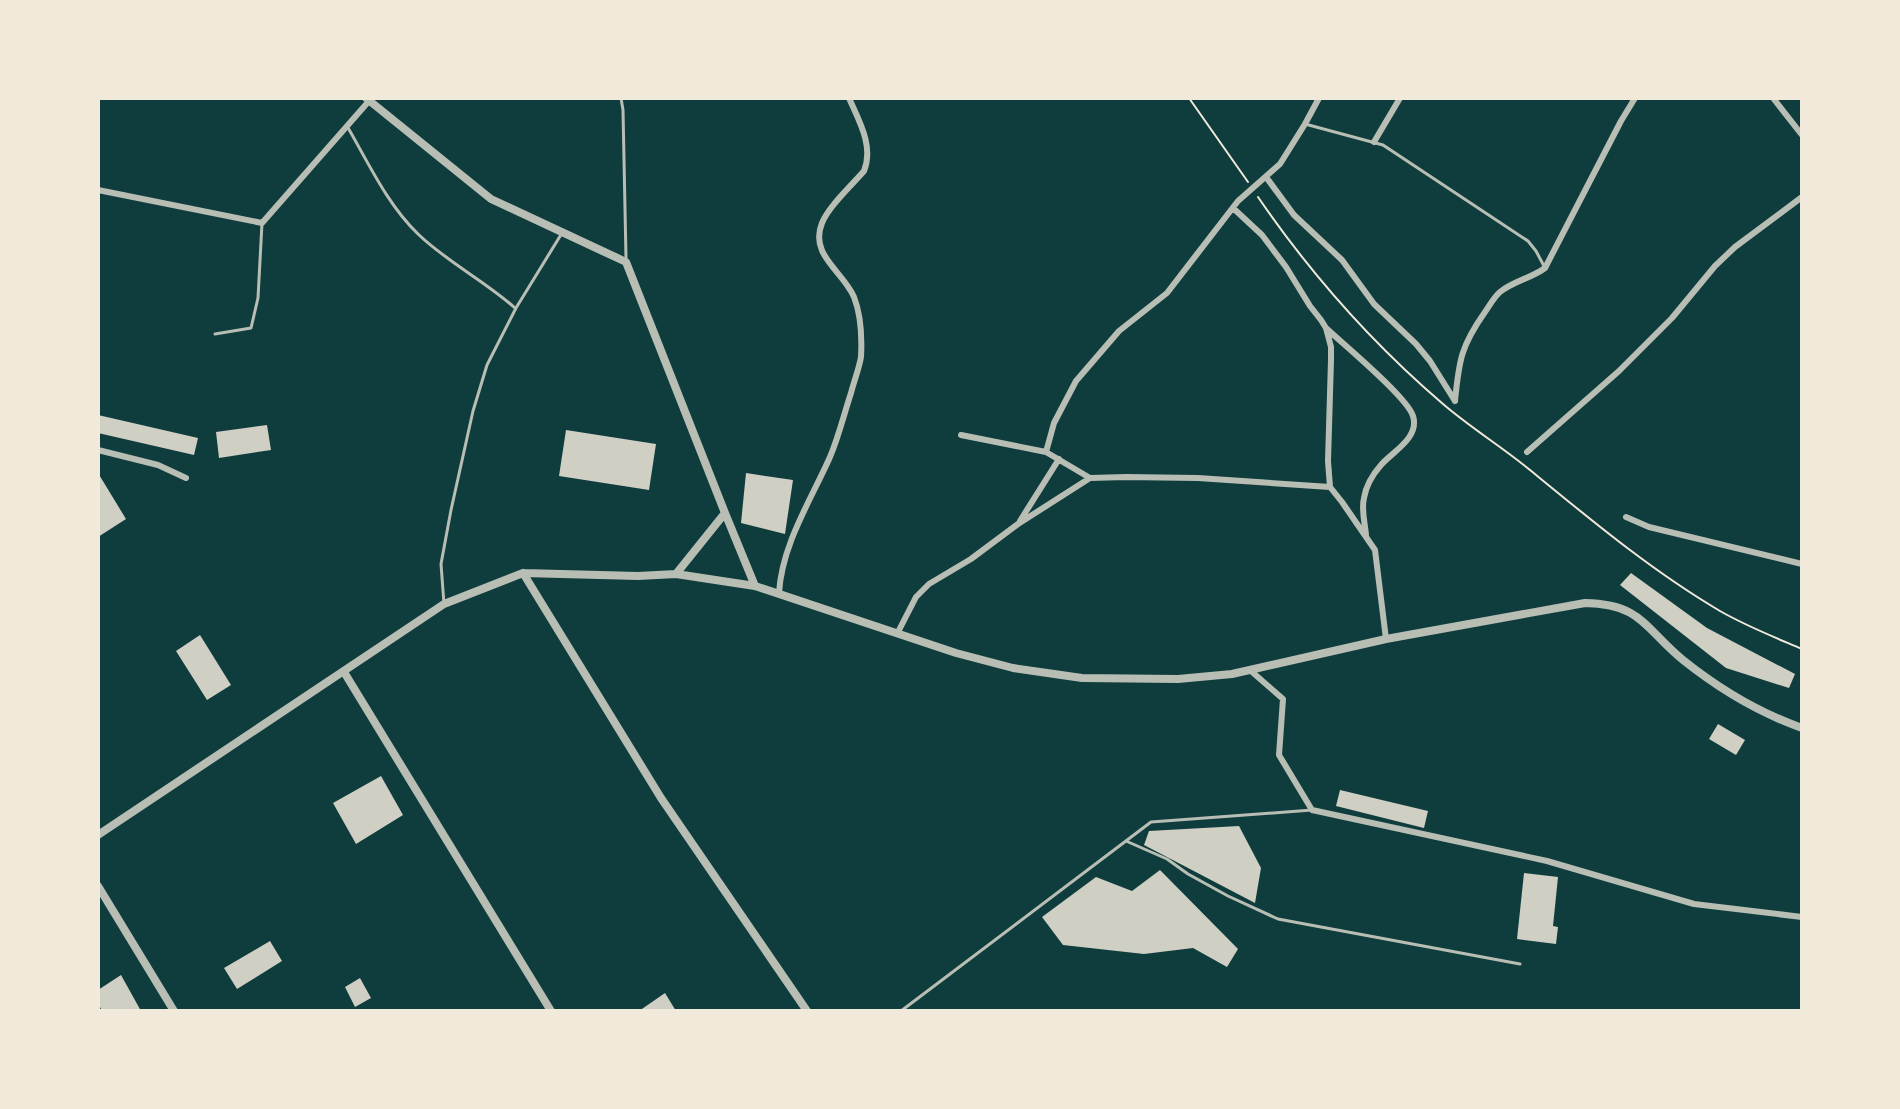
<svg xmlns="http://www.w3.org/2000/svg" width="1900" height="1109" font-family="'IBM Plex Sans',sans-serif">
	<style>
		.building { fill: #cfcfc3 }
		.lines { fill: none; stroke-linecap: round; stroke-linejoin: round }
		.path { stroke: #f1e9da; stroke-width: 2 }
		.service { stroke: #b8beb3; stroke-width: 3 }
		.minor { stroke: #b8beb3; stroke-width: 6 }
		.tertiary { stroke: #b8beb3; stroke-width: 8 }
	</style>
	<rect width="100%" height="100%" fill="#0f3d3e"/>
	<path class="building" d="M 98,415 L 198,438 L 194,455 L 98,433 Z
		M 267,425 L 271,450 L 219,458 L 216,432 Z
		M 566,430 L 656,444 L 649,490 L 559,476 Z
		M 98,473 L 126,519 L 98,537 Z
		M 746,473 L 793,480 L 785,534 L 741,523 Z
		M 1631,573 L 1707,628 L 1795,674 L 1789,688 L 1726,668 L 1620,585 Z
		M 200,635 L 231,685 L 207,700 L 176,651 Z
		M 1718,724 L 1745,740 L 1736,755 L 1709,739 Z
		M 381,776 L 403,815 L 356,844 L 333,803 Z
		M 1340,790 L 1428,811 L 1424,828 L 1336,806 Z
		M 1239,826 L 1261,868 L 1255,903 L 1144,845 L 1149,831 Z
		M 1160,870 L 1238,949 L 1227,967 L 1193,948 L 1144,954 L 1063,945 L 1042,917 L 1096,877 L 1132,891 Z
		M 1524,873 L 1558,877 L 1553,926 L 1558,927 L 1556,944 L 1517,939 Z
		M 270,941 L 282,961 L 237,989 L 224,968 Z
		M 121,975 L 141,1011 L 102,1011 L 98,1003 L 98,990 Z
		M 360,978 L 371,998 L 355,1007 L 345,987 Z
		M 665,993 L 676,1011 L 639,1011 Z"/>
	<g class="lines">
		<path class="path" d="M 1189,98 L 1248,182
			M 1258,197 C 1310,273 1373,344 1443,404 C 1471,428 1502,447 1530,470 C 1591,520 1652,571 1720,611 C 1746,626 1774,637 1802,649"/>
		<path class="service" d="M 621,98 L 623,110 L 626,258
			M 1305,124 L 1383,145 L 1528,241 L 1536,251 L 1544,266
			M 347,126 C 368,162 387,204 418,234 C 447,262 485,281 515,308
			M 215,334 L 251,328 L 258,298 L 262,223
			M 444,604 L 441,564 L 451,510 L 473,411 L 487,365 L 516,308 L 562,233
			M 1126,841 L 1167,859 L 1188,874 L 1228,896 L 1278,919 L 1520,964
			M 901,1011 L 1151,822 L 1312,810"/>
		<path class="minor" d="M 1773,98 L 1802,135
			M 1374,142 L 1400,98
			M 1266,177 L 1294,215 L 1342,260 L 1374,304 L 1416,344 L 1430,361 L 1455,401
			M 98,190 L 262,223 L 369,101
			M 1233,208 L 1262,235 L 1286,267 L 1310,306 L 1321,320 L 1326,328 L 1331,347 L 1331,360 L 1328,461 L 1330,487 L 1342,502 L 1375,550 L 1386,639
			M 1326,328 C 1343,344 1407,397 1413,416 C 1420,438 1392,452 1381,465 C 1373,474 1366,486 1364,498 C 1361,510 1365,523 1366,535
			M 1455,401 C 1459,360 1461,346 1485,312 C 1490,305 1494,297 1500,292 C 1513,281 1532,278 1545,268 L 1621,121 L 1635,98
			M 961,435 L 1046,452 L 1090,478
			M 98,450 L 158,465 L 186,478
			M 1046,452 L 1054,423 L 1076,381 L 1119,331 L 1167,293 L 1238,201 L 1280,164 L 1305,124 L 1319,98
			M 1527,452 L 1619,371 L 1672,318 L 1715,266 L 1735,247 L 1802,197
			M 1626,517 L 1649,527 L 1802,564
			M 1020,521 L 1059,459
			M 779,593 C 782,544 811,500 830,457 C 839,436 844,414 851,393 C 854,381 859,369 861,357 C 862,338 861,315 854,297 C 843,271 809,255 822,223 C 829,206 852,185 864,171 C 874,146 859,121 849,98
			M 897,634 L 916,597 L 929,584 L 971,559 L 1018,524 L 1090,478 L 1126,477 L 1198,478 L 1330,487
			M 1251,671 L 1283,699 L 1279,755 L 1312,810 L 1547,861 L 1694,904 L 1802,917"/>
		<path class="tertiary" d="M 366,98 L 491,199 L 626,262 L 725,513 L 676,574
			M 725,513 L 755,586
			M 523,573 L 661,798 L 807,1011
			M 344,672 L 551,1011
			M 98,835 L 444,604 L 523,573 L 638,576 L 676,574 L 755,586 L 956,653 L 1013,668 L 1082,678 L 1178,679 L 1232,674 L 1386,639 L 1585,603 C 1642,604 1644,628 1683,660 C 1718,688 1760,713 1802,728
			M 98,886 L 174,1011"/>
	</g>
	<rect width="1900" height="1109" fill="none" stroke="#f1e9da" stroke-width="200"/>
</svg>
